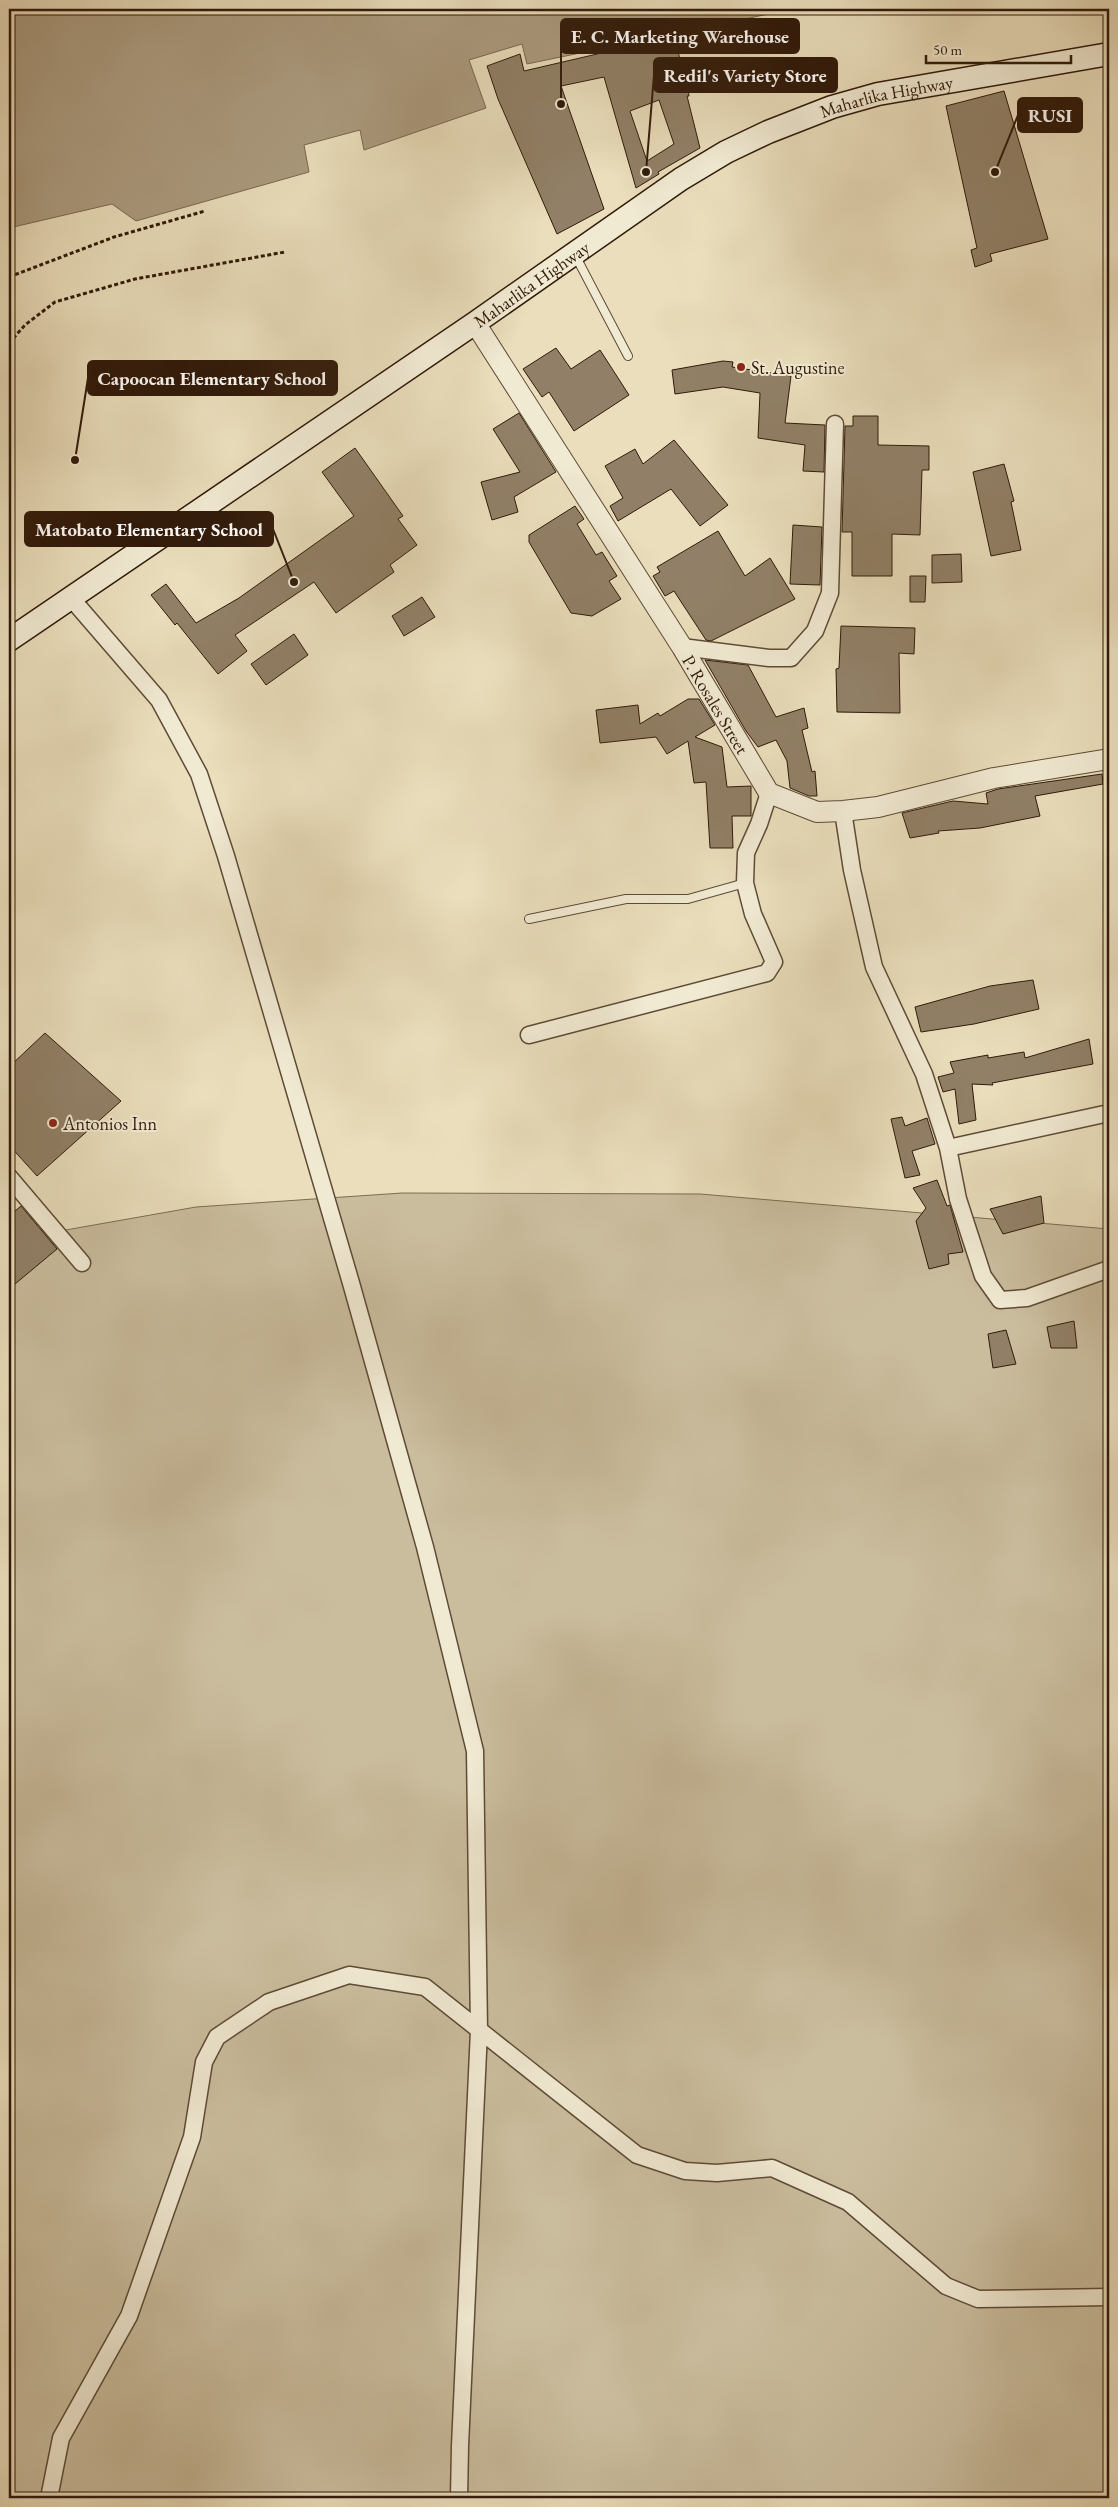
<svg xmlns="http://www.w3.org/2000/svg" width="1118" height="2507" font-family="'EB Garamond',serif">
	<style>
		.green { fill: #cabd9e; stroke: #7d6c54 }
		.water { fill: #ab9b7f; stroke: #7a6750 }
		.building { fill: #918067; stroke: #301a0a; fill-rule: evenodd }
		.lines { fill: none; stroke-linecap: round; stroke-linejoin: round }
		.service-casing { stroke: #5e4b36; stroke-width: 10 }
		.minor-casing { stroke: #5e4b36; stroke-width: 19 }
		.tertiary-casing { stroke: #5e4b36; stroke-width: 22 }
		.secondary-casing { stroke: #301a0a; stroke-width: 25 }
		.path { stroke: #301a0a; stroke-width: 3; stroke-dasharray: 4 2.5; stroke-linecap: butt }
		.service { stroke: #f1ead3; stroke-width: 8 }
		.minor { stroke: #f1ead3; stroke-width: 16 }
		.tertiary { stroke: #f1ead3; stroke-width: 20 }
		.secondary { stroke: #f1ead3; stroke-width: 22 }
		.poi-dot { fill: #8f2418; stroke: #f1ead3; stroke-width: 2 }
		.labels { text-anchor: middle; dominant-baseline: central; stroke-width: 4; stroke-linejoin: round; paint-order: stroke }
		.street-label { font-size: 18px; fill: #301a0a; stroke: #f1ead3 }
		.poi-label { font-size: 18px; fill: #301a0a; stroke: #f1ead3; text-anchor: start }
		.leader { fill: none; stroke: #301a0a; stroke-width: 2 }
		.callout-dot { fill: #301a0a; stroke: #f1ead3; stroke-width: 2 }
		.callout { fill: #301a0a; stroke: #301a0a; stroke-width: 2 }
		.callout-label { font-size: 19px; text-anchor: middle; font-weight: bold; fill: #fff }
	</style>
	<rect width="100%" height="100%" fill="#eadebc"/>
	<filter id="stains"><feTurbulence type="fractalNoise" baseFrequency=".004" numOctaves="4"/><feColorMatrix values="0 0 0 0 .2 0 0 0 0 .09 0 0 0 0 .02 0 0 0 .5 -.17"/></filter>
	<radialGradient id="worn" r=".72"><stop offset=".6" stop-color="#630" stop-opacity="0"/><stop offset="1" stop-color="#630" stop-opacity=".3"/></radialGradient>
	<path class="green" d="M 402,1193 L 700,1194 L 1109,1229 L 1109,2498 L 9,2498 L 9,1240 L 196,1207 Z"/>
	<path class="water" d="M 9,9 L 793,9 L 527,64 L 522,44 L 469,60 L 486,108 L 364,150 L 360,130 L 304,145 L 309,172 L 136,221 L 112,204 L 9,228 Z"/>
	<path class="building" d="M 673,33 L 680,59 L 683,58 L 689,96 L 687,96 L 700,148 L 658,172 L 659,174 L 636,188 L 604,77 L 561,86 L 604,209 L 557,234 L 498,99 L 487,66 L 520,54 L 524,71 L 623,48 L 621,43 ZM 659,100 L 674,144 L 647,161 L 630,111 Z
		M 1004,91 L 1048,239 L 990,254 L 992,261 L 975,267 L 971,250 L 977,248 L 946,106 Z
		M 556,348 L 571,369 L 600,350 L 629,395 L 574,431 L 549,392 L 542,397 L 523,369 Z
		M 723,361 L 733,362 L 732,367 L 791,376 L 785,423 L 825,425 L 824,472 L 803,471 L 805,445 L 758,438 L 760,393 L 723,387 L 675,394 L 672,370 Z
		M 519,413 L 556,472 L 514,497 L 518,512 L 492,520 L 481,482 L 520,472 L 493,429 Z
		M 853,416 L 878,416 L 878,445 L 929,446 L 929,470 L 922,470 L 920,535 L 892,534 L 892,576 L 852,576 L 852,532 L 842,532 L 845,426 L 853,426 Z
		M 674,440 L 728,505 L 700,526 L 671,489 L 618,521 L 610,506 L 623,498 L 605,466 L 635,449 L 643,464 Z
		M 355,448 L 403,516 L 398,519 L 417,545 L 390,565 L 394,572 L 336,613 L 314,582 L 235,635 L 247,651 L 218,674 L 177,623 L 175,625 L 151,595 L 166,584 L 196,623 L 239,598 L 354,516 L 322,472 Z
		M 1004,464 L 1014,501 L 1011,502 L 1021,550 L 991,556 L 973,472 Z
		M 575,506 L 584,519 L 577,524 L 596,555 L 602,552 L 617,576 L 609,581 L 621,599 L 592,616 L 571,613 L 529,542 L 529,535 Z
		M 793,525 L 822,527 L 820,585 L 790,584 Z
		M 718,531 L 745,576 L 770,558 L 795,599 L 711,641 L 706,640 L 674,591 L 665,596 L 653,576 L 660,572 L 657,567 Z
		M 961,554 L 962,582 L 932,583 L 932,555 Z
		M 910,576 L 926,576 L 925,602 L 910,602 Z
		M 422,597 L 435,617 L 404,636 L 392,616 Z
		M 841,626 L 915,628 L 914,654 L 899,653 L 900,713 L 837,712 L 836,669 L 839,668 Z
		M 294,634 L 308,655 L 266,685 L 251,664 Z
		M 705,660 L 748,665 L 776,717 L 804,708 L 808,728 L 802,730 L 812,772 L 815,771 L 817,796 L 809,796 L 790,788 L 787,761 L 776,740 L 758,747 L 746,731 Z
		M 688,699 L 699,699 L 715,725 L 695,737 L 722,747 L 727,787 L 751,786 L 751,816 L 732,816 L 733,848 L 710,848 L 706,782 L 694,783 L 688,741 L 667,754 L 656,737 L 600,743 L 596,710 L 638,705 L 640,724 L 658,713 L 660,716 Z
		M 1102,774 L 1103,784 L 1035,796 L 1040,816 L 980,828 L 938,831 L 939,833 L 910,838 L 902,813 L 953,801 L 988,804 L 986,793 L 998,789 Z
		M 1033,980 L 1039,1009 L 974,1024 L 921,1032 L 915,1007 L 990,986 Z
		M 45,1033 L 121,1101 L 37,1176 L 9,1145 L 9,1067 Z
		M 1089,1039 L 1093,1064 L 992,1083 L 993,1085 L 972,1084 L 976,1120 L 959,1124 L 955,1089 L 943,1092 L 938,1077 L 954,1073 L 950,1062 L 988,1055 L 988,1058 L 1024,1052 L 1025,1058 Z
		M 902,1117 L 905,1126 L 927,1118 L 935,1144 L 912,1151 L 920,1175 L 905,1178 L 891,1119 Z
		M 937,1180 L 947,1206 L 950,1205 L 963,1252 L 948,1254 L 949,1264 L 929,1269 L 916,1221 L 926,1208 L 913,1188 Z
		M 1041,1196 L 1044,1223 L 1003,1234 L 990,1209 Z
		M 21,1206 L 57,1249 L 9,1289 L 9,1216 Z
		M 1074,1321 L 1077,1348 L 1051,1348 L 1047,1327 Z
		M 1006,1330 L 1016,1364 L 993,1368 L 988,1334 Z"/>
	<g class="lines">
		<g class="service-casing">
			<path id="service" d="M 575,255 L 628,356
				M 529,919 L 626,899 L 688,899 L 745,883"/>
		</g>
		<g class="minor-casing">
			<path id="minor" d="M 71,598 L 159,700 L 199,774 L 226,856 L 351,1283 L 425,1547 L 475,1751 L 479,2030 L 460,2446 L 459,2498
				M 682,647 L 769,658 L 791,658 L 815,631 L 830,593 L 835,424
				M 843,811 L 852,870 L 874,967 L 924,1074 L 948,1148 L 958,1199 L 983,1276 L 1000,1300 L 1027,1298 L 1109,1269
				M 529,1035 L 767,973 L 774,962 L 753,914 L 745,883 L 746,853 L 759,824 L 769,793
				M 948,1148 L 1109,1113
				M 9,1177 L 82,1263
				M 49,2498 L 61,2438 L 129,2316 L 192,2137 L 204,2062 L 217,2037 L 269,2002 L 349,1975 L 425,1987 L 637,2155 L 685,2171 L 717,2173 L 772,2168 L 848,2202 L 946,2286 L 978,2299 L 1109,2297"/>
		</g>
		<g class="tertiary-casing">
			<g id="tertiary">
				<path id="s1" d="M 475,323 L 682,647 L 769,793 L 817,812 L 843,811 L 878,807 L 994,778 L 1109,759"/>
			</g>
		</g>
		<g class="secondary-casing">
			<g id="secondary">
				<path id="s2" d="M 9,640 L 475,323 L 681,179 L 726,152 L 768,132 L 832,107 L 878,94 L 1109,54"/>
			</g>
		</g>
		<path class="path" d="M 9,277 L 114,237 L 205,211
			M 9,343 L 25,325 L 55,302 L 135,279 L 285,252"/>
		<use href="#service" class="service"/>
		<use href="#minor" class="minor"/>
		<use href="#tertiary" class="tertiary"/>
		<use href="#secondary" class="secondary"/>
	</g>
	<g class="poi-dot">
		<circle cx="741" cy="367" r="5"/>
		<circle cx="53" cy="1123" r="5"/>
	</g>
	<g class="labels">
		<g class="street-label">
			<text stroke="none"><textPath href="#s2" startOffset="1038">Maharlika Highway</textPath></text>
			<text stroke="none"><textPath href="#s2" startOffset="632">Maharlika Highway</textPath></text>
			<text stroke="none"><textPath href="#s1" startOffset="451">P. Rosales Street</textPath></text>
		</g>
		<g class="poi-label">
			<text x="751" y="367">St. Augustine</text>
			<text x="63" y="1123">Antonios Inn</text>
		</g>
	</g>
	<path class="leader" d="M561 104L561 36M646 172L654 75M995 172L1018 115M75 460L88 378M294 582L273 529"/>
	<g class="callout-dot">
		<circle cx="561" cy="104" r="5"/>
		<circle cx="646" cy="172" r="5"/>
		<circle cx="995" cy="172" r="5"/>
		<circle cx="75" cy="460" r="5"/>
		<circle cx="294" cy="582" r="5"/>
	</g>
	<g class="callout">
		<rect x="561" y="19" width="238" height="34" rx="5"/>
		<rect x="654" y="58" width="183" height="34" rx="5"/>
		<rect x="1018" y="98" width="64" height="34" rx="5"/>
		<rect x="88" y="361" width="249" height="34" rx="5"/>
		<rect x="25" y="512" width="248" height="34" rx="5"/>
	</g>
	<g class="callout-label">
		<text x="680" y="43">E. C. Marketing Warehouse</text>
		<text x="745" y="82">Redil's Variety Store</text>
		<text x="1050" y="122">RUSI</text>
		<text x="212" y="385">Capoocan Elementary School</text>
		<text x="149" y="536">Matobato Elementary School</text>
	</g>
	<rect width="1118" height="2507" fill="none" stroke="#eadebc" stroke-width="30"/>
	<rect x="10" y="10" width="1098" height="2487" fill="none" stroke="#301a0a" stroke-width="2.5"/>
	<rect x="15" y="15" width="1088" height="2477" fill="none" stroke="#301a0a"/>
	<path d="M926 55v8h145v-8" fill="none" stroke="#301a0a" stroke-width="2.5"/>
	<text x="933" y="55" font-size="15" fill="#301a0a" stroke="#f1ead3" stroke-width="4" paint-order="stroke">50 m</text>
	<rect width="100%" height="100%" filter="url(#stains)"/>
	<rect width="100%" height="100%" fill="url(#worn)"/>
</svg>
